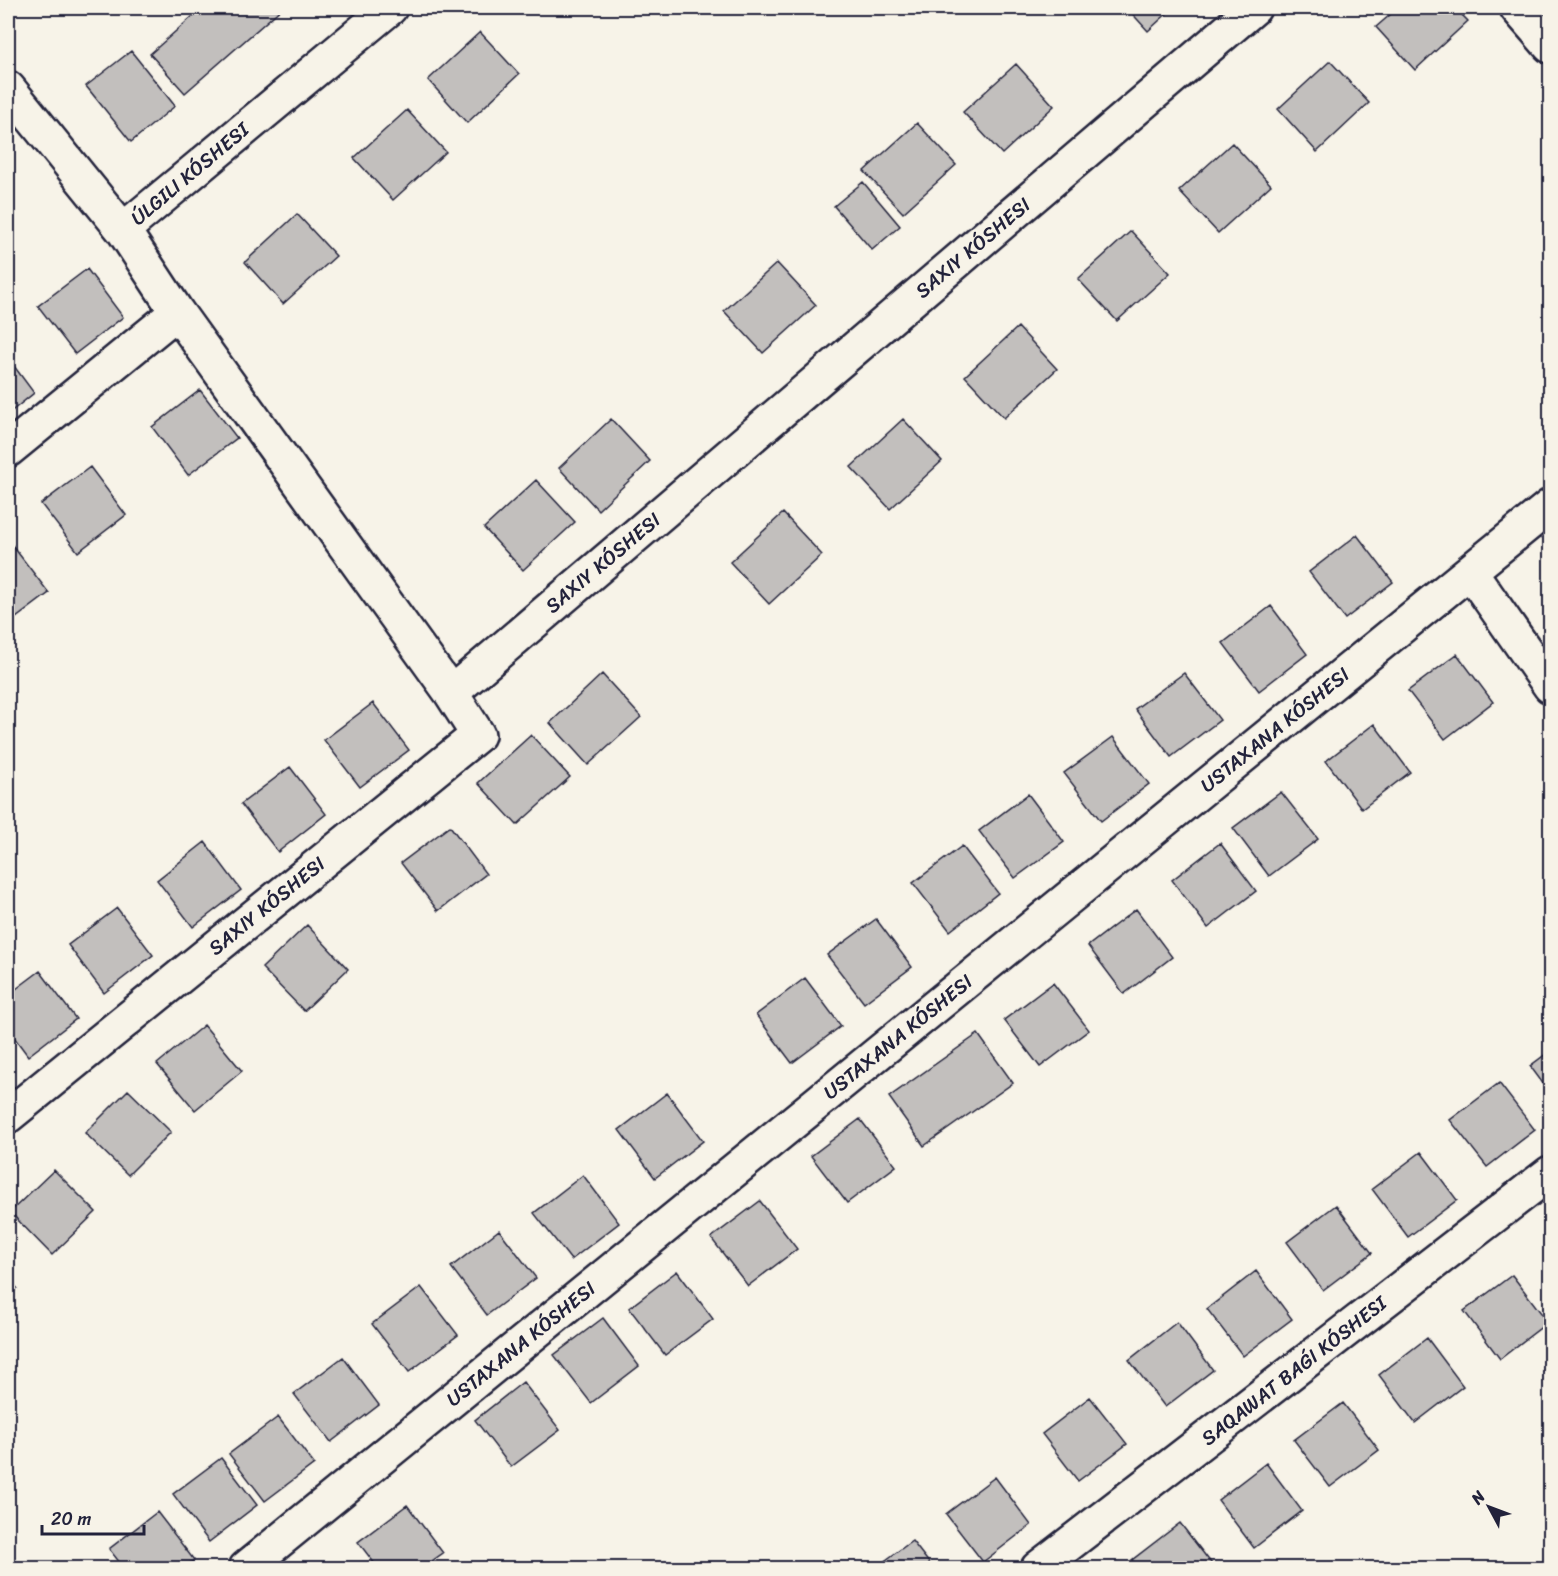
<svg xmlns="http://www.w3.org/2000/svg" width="1558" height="1576" font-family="Sriracha,sans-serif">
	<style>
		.building { fill: #c2bfbd; stroke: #22223b; stroke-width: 1.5 }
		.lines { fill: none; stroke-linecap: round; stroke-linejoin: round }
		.minor-casing { stroke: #22223b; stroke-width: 38 }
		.minor { stroke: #f7f3e8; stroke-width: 33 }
		.labels { text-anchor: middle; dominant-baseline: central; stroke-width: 4.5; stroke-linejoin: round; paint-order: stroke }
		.street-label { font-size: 20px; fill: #22223b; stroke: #f7f3e8 }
	</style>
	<rect width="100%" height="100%" fill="#f7f3e8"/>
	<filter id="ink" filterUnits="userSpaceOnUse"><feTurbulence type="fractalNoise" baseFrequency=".0167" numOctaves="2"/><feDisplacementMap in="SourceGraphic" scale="12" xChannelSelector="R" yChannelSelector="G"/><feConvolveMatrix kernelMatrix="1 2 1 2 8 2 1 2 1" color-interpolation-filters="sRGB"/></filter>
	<g filter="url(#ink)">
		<path class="building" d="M 202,8 L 282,8 L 185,93 L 150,54 Z
			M 1127,8 L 1173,8 L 1148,31 Z
			M 1398,8 L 1455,8 L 1468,21 L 1415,70 L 1376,27 Z
			M 480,32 L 519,74 L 467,123 L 428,80 Z
			M 131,51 L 175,106 L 131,142 L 86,86 Z
			M 1330,61 L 1369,103 L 1317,152 L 1278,109 Z
			M 1016,64 L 1054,106 L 1002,154 L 963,112 Z
			M 407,110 L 446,152 L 393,200 L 354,158 Z
			M 917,123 L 956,165 L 903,213 L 864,171 Z
			M 1232,143 L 1271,185 L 1218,233 L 1179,191 Z
			M 863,182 L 900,226 L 872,250 L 834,206 Z
			M 297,214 L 336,256 L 283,304 L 245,262 Z
			M 1131,231 L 1170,273 L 1117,321 L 1078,279 Z
			M 777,263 L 816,305 L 763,353 L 724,311 Z
			M 87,269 L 123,317 L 75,354 L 38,306 Z
			M 1018,327 L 1057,369 L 1004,418 L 965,376 Z
			M 8,358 L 34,393 L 8,414 Z
			M 200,390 L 237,438 L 188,475 L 152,427 Z
			M 611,419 L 650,461 L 598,510 L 559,468 Z
			M 903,419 L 942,461 L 890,509 L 851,467 Z
			M 90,467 L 126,515 L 78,552 L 41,504 Z
			M 536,480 L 575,522 L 523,570 L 484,528 Z
			M 783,513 L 822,555 L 769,604 L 730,562 Z
			M 1357,535 L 1393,582 L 1345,619 L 1309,572 Z
			M 12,545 L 49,593 L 8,624 L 8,548 Z
			M 1271,606 L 1307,654 L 1259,691 L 1223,643 Z
			M 1457,654 L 1493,702 L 1445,739 L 1408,691 Z
			M 1184,673 L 1220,720 L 1171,757 L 1135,709 Z
			M 602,674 L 641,717 L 588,765 L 550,723 Z
			M 373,703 L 409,750 L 360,787 L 324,740 Z
			M 1374,724 L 1410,772 L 1362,809 L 1326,761 Z
			M 531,735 L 570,777 L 517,825 L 478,783 Z
			M 1113,737 L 1149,784 L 1101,821 L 1064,773 Z
			M 290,767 L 326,814 L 278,852 L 241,804 Z
			M 1281,792 L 1318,839 L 1269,876 L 1233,828 Z
			M 1028,794 L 1064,842 L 1015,878 L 979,831 Z
			M 450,826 L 486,874 L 438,911 L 401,863 Z
			M 205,842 L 241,890 L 193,927 L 157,880 Z
			M 1220,843 L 1256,891 L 1208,928 L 1172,880 Z
			M 962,846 L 998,893 L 950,931 L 913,883 Z
			M 117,908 L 153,955 L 104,993 L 68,945 Z
			M 1136,909 L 1172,957 L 1124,994 L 1088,946 Z
			M 876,919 L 912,967 L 864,1003 L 827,955 Z
			M 307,925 L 348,969 L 304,1011 L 262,968 Z
			M 40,971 L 76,1019 L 28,1056 L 8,1029 L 8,995 Z
			M 805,978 L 841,1026 L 792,1063 L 756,1015 Z
			M 1053,983 L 1089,1030 L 1040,1067 L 1004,1020 Z
			M 204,1025 L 242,1071 L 195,1110 L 157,1064 Z
			M 978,1034 L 1013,1083 L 924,1146 L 889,1097 Z
			M 1550,1051 L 1550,1093 L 1530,1066 Z
			M 1499,1083 L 1535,1130 L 1487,1167 L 1450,1120 Z
			M 128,1090 L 171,1132 L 128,1175 L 85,1133 Z
			M 667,1093 L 703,1141 L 655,1178 L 619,1130 Z
			M 860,1119 L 896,1166 L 847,1203 L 811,1156 Z
			M 1421,1152 L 1457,1200 L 1408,1237 L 1372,1189 Z
			M 54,1170 L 96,1212 L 52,1255 L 10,1212 Z
			M 583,1175 L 619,1223 L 571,1260 L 534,1213 Z
			M 760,1201 L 797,1249 L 748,1286 L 711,1238 Z
			M 1336,1205 L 1372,1253 L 1323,1290 L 1287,1242 Z
			M 499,1230 L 536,1278 L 487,1315 L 451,1267 Z
			M 677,1271 L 713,1319 L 665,1355 L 629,1308 Z
			M 1256,1271 L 1292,1319 L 1243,1356 L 1207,1309 Z
			M 1512,1275 L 1548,1322 L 1500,1359 L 1464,1311 Z
			M 8,1278 L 17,1288 L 8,1297 Z
			M 421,1287 L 458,1335 L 409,1372 L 372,1324 Z
			M 603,1318 L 639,1366 L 591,1403 L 554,1355 Z
			M 1177,1322 L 1213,1370 L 1165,1407 L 1129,1360 Z
			M 1427,1338 L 1463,1386 L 1415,1423 L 1379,1375 Z
			M 343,1357 L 379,1405 L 331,1442 L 294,1394 Z
			M 523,1382 L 560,1430 L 511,1467 L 475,1420 Z
			M 1090,1397 L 1127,1444 L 1078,1481 L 1042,1434 Z
			M 1343,1403 L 1379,1450 L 1330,1487 L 1294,1440 Z
			M 278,1417 L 314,1464 L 265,1501 L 229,1454 Z
			M 221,1458 L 257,1505 L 209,1542 L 173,1494 Z
			M 1266,1463 L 1302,1511 L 1254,1548 L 1218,1500 Z
			M 995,1477 L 1031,1525 L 983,1562 L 946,1514 Z
			M 407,1505 L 443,1553 L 422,1568 L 378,1568 L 358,1542 Z
			M 157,1512 L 194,1560 L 183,1568 L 124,1568 L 109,1549 Z
			M 1180,1523 L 1215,1568 L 1138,1568 L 1132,1560 Z
			M 912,1541 L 933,1568 L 875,1568 Z"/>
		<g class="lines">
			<g class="minor-casing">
				<path id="minor" d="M 1517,8 L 1550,46
					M 8,88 L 123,230
					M 177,312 L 451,693
					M 8,450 L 177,312 L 123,230 L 390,8
					M 1470,571 L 1550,686
					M 8,1116 L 478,735 L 451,693 L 1254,8
					M 246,1568 L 1550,506
					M 1038,1568 L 1550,1173"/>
			</g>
			<use href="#minor" class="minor"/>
		</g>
	</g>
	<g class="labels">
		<g class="street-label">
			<text transform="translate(190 174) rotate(-40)">ÚLGILI KÓSHESI</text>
			<text transform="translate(973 248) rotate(-40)">SAXIY KÓSHESI</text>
			<text transform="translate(603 563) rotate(-40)">SAXIY KÓSHESI</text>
			<text transform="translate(1275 730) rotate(-39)">USTAXANA KÓSHESI</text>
			<text transform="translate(267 906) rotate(-39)">SAXIY KÓSHESI</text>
			<text transform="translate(898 1037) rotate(-39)">USTAXANA KÓSHESI</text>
			<text transform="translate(521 1344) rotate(-39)">USTAXANA KÓSHESI</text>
			<text transform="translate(1294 1371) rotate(-38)">SAQAWAT BAǴI KÓSHESI</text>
		</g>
	</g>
	<rect width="1558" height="1576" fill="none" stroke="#f7f3e8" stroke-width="30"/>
	<rect x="15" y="15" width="1528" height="1546" fill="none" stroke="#22223b" stroke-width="2" filter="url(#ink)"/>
	<g transform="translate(1489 1507) rotate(311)" stroke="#f7f3e8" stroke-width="4.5" paint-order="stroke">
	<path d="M0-4.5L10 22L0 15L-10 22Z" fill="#22223b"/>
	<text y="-9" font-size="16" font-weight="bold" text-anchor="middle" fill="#22223b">N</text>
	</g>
	<path d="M42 1525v9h102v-9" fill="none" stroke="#22223b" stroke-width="3"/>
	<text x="51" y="1525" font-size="18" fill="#22223b" stroke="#f7f3e8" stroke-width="4.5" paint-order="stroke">20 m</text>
</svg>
